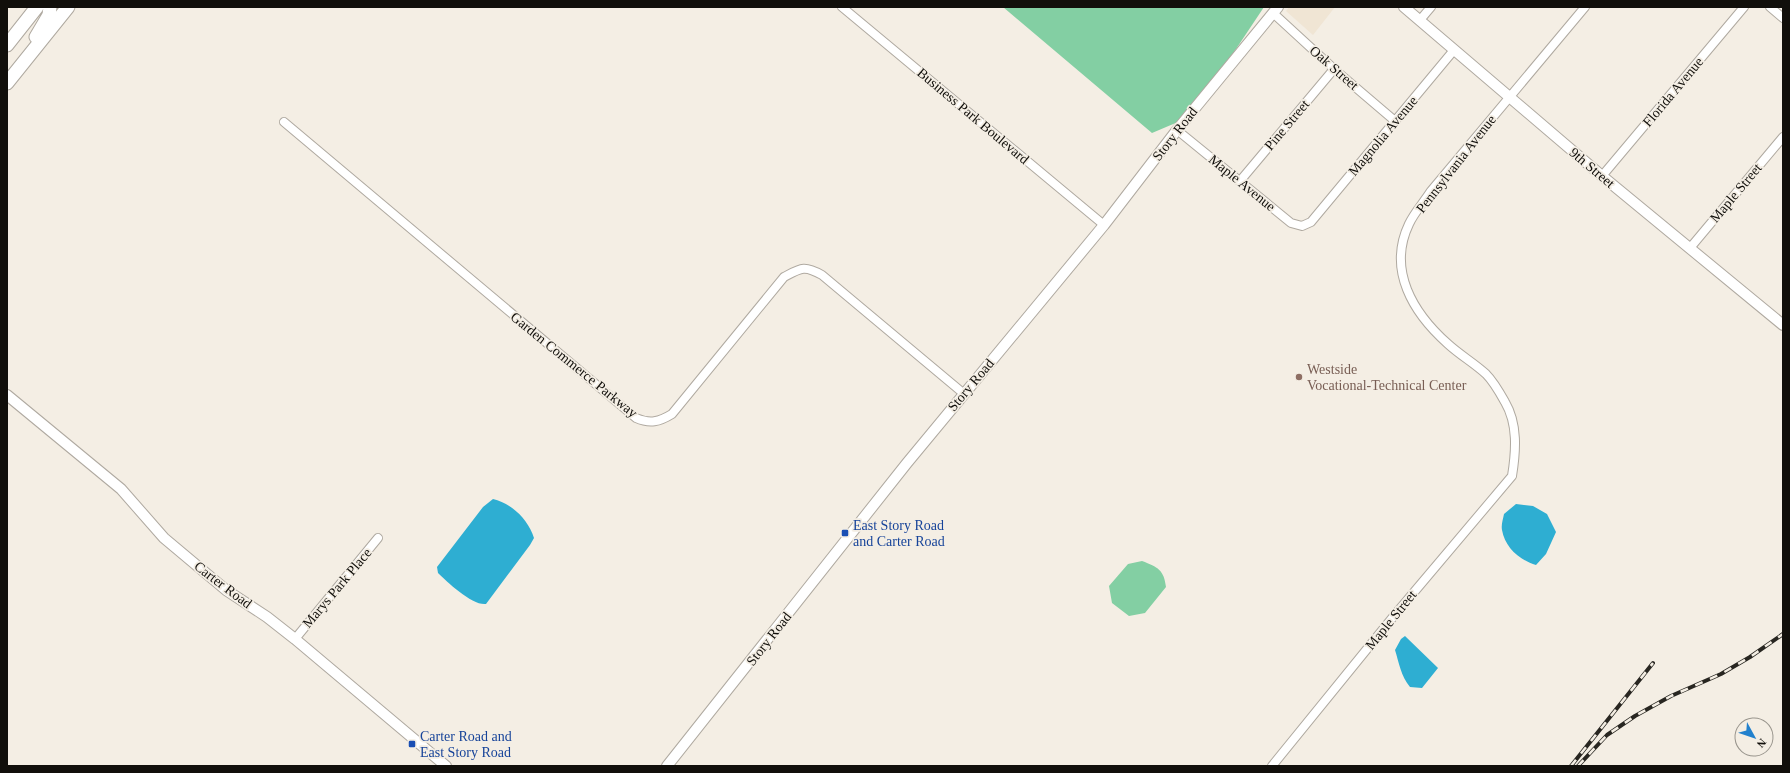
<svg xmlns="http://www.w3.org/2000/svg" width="1790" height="773" font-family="Georgia,serif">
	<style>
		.built { fill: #f0e5d4 }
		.green { fill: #83cfa3 }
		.water { fill: #2eaed2 }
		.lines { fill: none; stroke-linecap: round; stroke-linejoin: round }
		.minor-casing { stroke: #afa9a0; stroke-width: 10 }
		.tertiary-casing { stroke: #afa9a0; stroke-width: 12 }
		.trunk-casing { stroke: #afa9a0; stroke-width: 15 }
		.minor { stroke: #fff; stroke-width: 8 }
		.tertiary { stroke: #fff; stroke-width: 10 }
		.trunk { stroke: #fff; stroke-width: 13 }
		.rail-casing { stroke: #282621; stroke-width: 4 }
		.rail { stroke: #f4eee4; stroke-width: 2.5; stroke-dasharray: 8; stroke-linecap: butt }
		.education-dot { fill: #8d6e63; stroke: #f4eee4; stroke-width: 1.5 }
		.transit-dot { fill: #1a4fb4; stroke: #f4eee4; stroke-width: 1.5 }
		.labels { text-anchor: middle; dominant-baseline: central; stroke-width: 3.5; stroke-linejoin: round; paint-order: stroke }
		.street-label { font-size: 14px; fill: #110f0b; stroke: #f4eee4 }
		.education-label { font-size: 14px; fill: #785e54; stroke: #f4eee4; text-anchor: start }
		.transit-label { font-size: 14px; fill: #164399; stroke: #f4eee4; text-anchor: start }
	</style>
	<rect width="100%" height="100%" fill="#f4eee4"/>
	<path class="built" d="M 1289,7 L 1335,7 L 1313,35 L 1286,11 Z"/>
	<path class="green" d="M 1003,7 L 1264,7 L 1236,49 L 1185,119 L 1152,133 Z
		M 1142,561 C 1158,567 1164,570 1166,587 L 1145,613 L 1129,616 L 1112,603 L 1109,586 L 1128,564 Z"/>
	<path class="water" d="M 493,499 C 511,503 528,519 534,538 L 530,545 L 486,604 C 473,606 447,582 438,573 L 437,567 L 483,507 Z
		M 1516,504 L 1533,506 L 1547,514 L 1556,532 L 1546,554 L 1536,565 C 1519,560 1505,547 1502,530 C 1501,525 1503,519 1504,514 Z
		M 1405,636 L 1438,668 L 1422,688 L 1410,687 C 1401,676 1399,663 1395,650 L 1401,639 Z"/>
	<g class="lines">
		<g class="minor-casing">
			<path id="minor" d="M 842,7 L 1104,225
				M 1770,7 L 1783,18
				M 1273,13 L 1334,69 L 1395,121
				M 1420,20 L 1431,7
				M 284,122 L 636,418 C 650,424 659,422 672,414 L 784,277 C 801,268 804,265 822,275 L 963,393
				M 1177,130 L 1291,223 L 1302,226 L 1311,222 L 1454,50
				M 1602,176 L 1744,7
				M 1240,181 L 1334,69
				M 1690,248 L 1783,137
				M 295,639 L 378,538
				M 1272,766 L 1393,617 L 1512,476 C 1516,451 1518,424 1505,402 C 1500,393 1493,381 1486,374 C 1474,363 1460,355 1448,344 C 1413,313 1387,270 1409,224 C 1414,213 1424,202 1431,191 L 1585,7"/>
		</g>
		<g class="tertiary-casing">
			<path id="tertiary" d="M 1404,7 L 1602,176 L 1783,325
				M 7,395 L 121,489 L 164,538 L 226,590 L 267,617 L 295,639 L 446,766
				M 667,766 L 907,463 L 1104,225 L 1177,130 L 1278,7"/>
		</g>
		<g class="trunk-casing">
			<path id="trunk" d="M 36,37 L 49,15 L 50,7
				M 7,45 L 37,7
				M 7,83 L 68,7"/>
		</g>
		<use href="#minor" class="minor"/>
		<use href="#tertiary" class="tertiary"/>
		<use href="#trunk" class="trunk"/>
		<g class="rail-casing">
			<path id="rail" d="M 1571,766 L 1653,663
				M 1578,766 L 1607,735 L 1635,716 L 1671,696 L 1721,674 L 1750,657 L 1783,634"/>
		</g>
		<use href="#rail" class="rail"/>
	</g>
	<circle class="education-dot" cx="1299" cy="377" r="4"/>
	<g class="transit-dot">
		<rect x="841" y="529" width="8" height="8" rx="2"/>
		<rect x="408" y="740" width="8" height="8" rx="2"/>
	</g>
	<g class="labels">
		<g class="street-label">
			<text transform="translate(1334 68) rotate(41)">Oak Street</text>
			<text transform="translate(1673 92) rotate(-50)">Florida Avenue</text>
			<text transform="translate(973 116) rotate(40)">Business Park Boulevard</text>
			<text transform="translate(1287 125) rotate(-50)">Pine Street</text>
			<text transform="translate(1175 134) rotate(-52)">Story Road</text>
			<text transform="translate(1383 136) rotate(-50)">Magnolia Avenue</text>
			<text transform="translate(1456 164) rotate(-52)">Pennsylvania Avenue</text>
			<text transform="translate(1592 168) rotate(40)">9th Street</text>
			<text transform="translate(1242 183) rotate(39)">Maple Avenue</text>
			<text transform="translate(1736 193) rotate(-50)">Maple Street</text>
			<text transform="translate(574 365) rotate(39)">Garden Commerce Parkway</text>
			<text transform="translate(971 385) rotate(-50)">Story Road</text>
			<text transform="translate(223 585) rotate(37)">Carter Road</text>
			<text transform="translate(337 588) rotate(-50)">Marys Park Place</text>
			<text transform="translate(1391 620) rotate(-51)">Maple Street</text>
			<text transform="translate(769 639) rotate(-52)">Story Road</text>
		</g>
		<g class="education-label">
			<text x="1307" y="369">Westside<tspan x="1307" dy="16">Vocational-Technical Center</tspan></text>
		</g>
		<g class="transit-label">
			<text x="853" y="525">East Story Road<tspan x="853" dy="16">and Carter Road</tspan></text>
			<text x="420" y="736">Carter Road and<tspan x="420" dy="16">East Story Road</tspan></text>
		</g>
	</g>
	<rect width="1790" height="773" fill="none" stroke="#110f0b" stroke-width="16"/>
	<g transform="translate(1754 737) rotate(130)"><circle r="19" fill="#f4eee4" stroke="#99958d"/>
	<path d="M0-3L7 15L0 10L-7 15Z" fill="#2281cd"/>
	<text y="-6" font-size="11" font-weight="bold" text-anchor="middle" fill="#110f0b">N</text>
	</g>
</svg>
